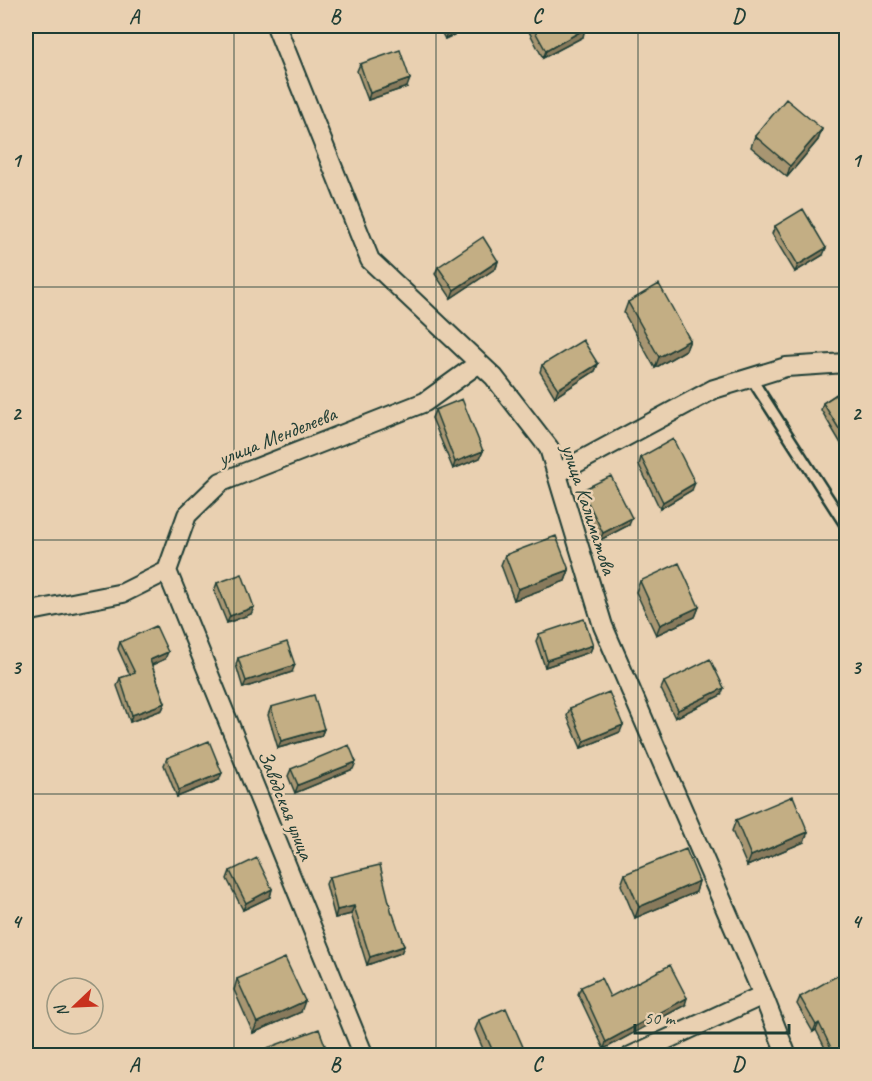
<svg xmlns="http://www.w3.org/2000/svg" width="872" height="1081" font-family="Caveat,sans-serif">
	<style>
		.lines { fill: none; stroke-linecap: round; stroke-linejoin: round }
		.lane-casing { stroke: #1f3d34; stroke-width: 14 }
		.street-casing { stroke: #1f3d34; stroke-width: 22 }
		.lane { stroke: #e9d0b1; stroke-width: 9 }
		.street { stroke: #e9d0b1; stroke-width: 18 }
		.wall { fill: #a89672; stroke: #1f3d34; stroke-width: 1.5 }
		.shaded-wall { fill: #887a5c; stroke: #1f3d34; stroke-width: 1.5 }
		.building { fill: #c3ae84; stroke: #1f3d34; stroke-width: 1.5 }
		.grid { fill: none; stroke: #1f3d34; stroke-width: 1.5; stroke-opacity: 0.55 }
		.labels { text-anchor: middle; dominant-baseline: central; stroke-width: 5; stroke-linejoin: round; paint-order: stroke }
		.street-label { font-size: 21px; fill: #1f3d34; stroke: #e9d0b1 }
		.neatline { fill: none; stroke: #1f3d34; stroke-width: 2 }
		.grid-label { font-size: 20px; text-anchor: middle; font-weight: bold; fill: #1f3d34 }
	</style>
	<rect width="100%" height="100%" fill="#e9d0b1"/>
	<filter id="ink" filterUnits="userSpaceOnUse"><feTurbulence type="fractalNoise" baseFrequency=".0167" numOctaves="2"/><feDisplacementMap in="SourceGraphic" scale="12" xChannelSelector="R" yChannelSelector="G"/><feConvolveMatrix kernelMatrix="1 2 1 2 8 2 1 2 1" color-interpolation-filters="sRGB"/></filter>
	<g filter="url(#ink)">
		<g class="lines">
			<g class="lane-casing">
				<path id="lane" d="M 751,378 L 846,526"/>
			</g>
			<g class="street-casing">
				<path id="street" d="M 276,26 L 370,260 L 494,377 L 549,448 L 603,626 L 763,995 L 787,1056
					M 558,473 L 714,389 L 786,367 L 846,363
					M 167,571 L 364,1056
					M 26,612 L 123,593 L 167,571 L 187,515 L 221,482 L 425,402 L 479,363
					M 631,1056 L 763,995"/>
			</g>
			<use href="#lane" class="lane"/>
			<use href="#street" class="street"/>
		</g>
		<path class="wall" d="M 438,26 L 473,26 L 445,39 Z
			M 526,26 L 583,26 L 583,37 L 543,58 Z
			M 360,64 L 407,87 L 368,100 L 357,71 Z
			M 822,129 L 818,140 L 787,177 L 751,147 L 755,136 Z
			M 775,226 L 823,255 L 795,272 L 772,234 Z
			M 498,261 L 496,268 L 451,298 L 435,274 L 438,267 Z
			M 628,302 L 690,340 L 686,350 L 655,368 L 624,313 Z
			M 598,364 L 595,371 L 555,397 L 540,372 L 542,365 Z
			M 846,388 L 846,452 L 821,410 L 823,403 Z
			M 435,410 L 483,451 L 480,458 L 453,469 L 432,418 Z
			M 641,457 L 692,490 L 660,509 L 639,465 Z
			M 582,490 L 629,525 L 600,540 L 579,498 Z
			M 505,555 L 569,570 L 565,581 L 514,600 L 501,565 Z
			M 640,581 L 699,607 L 695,617 L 656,635 L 636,592 Z
			M 217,583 L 254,607 L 251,614 L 227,623 L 214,591 Z
			M 539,634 L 593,645 L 590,652 L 545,667 L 536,641 Z
			M 120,642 L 165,659 L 152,665 L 165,703 L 162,710 L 130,722 L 117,686 L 120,678 L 130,675 L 118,649 Z
			M 238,658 L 292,672 L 243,688 L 236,665 Z
			M 664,682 L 721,695 L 675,718 L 661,689 Z
			M 271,707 L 324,729 L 321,736 L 278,748 L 268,715 Z
			M 570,708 L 620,732 L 581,748 L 567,716 Z
			M 167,758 L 219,780 L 177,797 L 164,765 Z
			M 291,769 L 353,769 L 295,793 L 288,776 Z
			M 736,820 L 804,842 L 747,866 L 732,831 Z
			M 230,871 L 272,889 L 270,897 L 243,910 L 227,879 Z
			M 625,874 L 699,881 L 696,892 L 635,918 L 621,885 Z
			M 329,877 L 392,914 L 404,946 L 401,953 L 367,965 L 351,914 L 335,918 L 326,884 Z
			M 237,979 L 301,1012 L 253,1033 L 234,990 Z
			M 581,987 L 610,997 L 685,1005 L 604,1049 L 578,994 Z
			M 800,997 L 846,1056 L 829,1056 L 816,1030 L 813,1032 L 797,1004 Z
			M 479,1020 L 527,1056 L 486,1056 L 475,1030 Z"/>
		<path class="shaded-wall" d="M 460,26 L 473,26 L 445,39 L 447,32 Z
			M 585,29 L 583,37 L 543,58 L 546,51 Z
			M 410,79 L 407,87 L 368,100 L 370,93 Z
			M 822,129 L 818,140 L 787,177 L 790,166 Z
			M 826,248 L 823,255 L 795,272 L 798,265 Z
			M 498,261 L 496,268 L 451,298 L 454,290 Z
			M 690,340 L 686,350 L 655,368 L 659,357 Z
			M 598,364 L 595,371 L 555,397 L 558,389 Z
			M 483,451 L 480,458 L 453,469 L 455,462 Z
			M 695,483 L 692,490 L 660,509 L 663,502 Z
			M 632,518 L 629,525 L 600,540 L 603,533 Z
			M 569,570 L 565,581 L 514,600 L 518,589 Z
			M 254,607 L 251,614 L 227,623 L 230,616 Z
			M 699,607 L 695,617 L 656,635 L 660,625 Z
			M 593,645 L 590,652 L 545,667 L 547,660 Z
			M 168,652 L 165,659 L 147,667 L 150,660 Z
			M 295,665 L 292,672 L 243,688 L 246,681 Z
			M 724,688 L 721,695 L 675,718 L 678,710 Z
			M 165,703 L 162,710 L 130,722 L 132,715 Z
			M 623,725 L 620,732 L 581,748 L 584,741 Z
			M 324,729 L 321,736 L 278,748 L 281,741 Z
			M 356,762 L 353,769 L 295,793 L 298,785 Z
			M 222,773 L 219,780 L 177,797 L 179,790 Z
			M 808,832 L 804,842 L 747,866 L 751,856 Z
			M 699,881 L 696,892 L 635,918 L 639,907 Z
			M 272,889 L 270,897 L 243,910 L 246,903 Z
			M 354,906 L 351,914 L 335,918 L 337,910 Z
			M 404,946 L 401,953 L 367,965 L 370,957 Z
			M 687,998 L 685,1005 L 604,1049 L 606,1042 Z
			M 305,1001 L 301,1012 L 253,1033 L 257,1023 Z
			M 819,1023 L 816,1030 L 813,1032 L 816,1025 Z"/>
		<path class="building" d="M 444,26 L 460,26 L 447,32 Z
			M 532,26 L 583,26 L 585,29 L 546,51 Z
			M 400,50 L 410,79 L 370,93 L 360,64 Z
			M 786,99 L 822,129 L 790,166 L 755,136 Z
			M 803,209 L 826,248 L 798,265 L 775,226 Z
			M 483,237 L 498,261 L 454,290 L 438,267 Z
			M 659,284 L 690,340 L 659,357 L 628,302 Z
			M 583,340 L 598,364 L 558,389 L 542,365 Z
			M 846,388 L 846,440 L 823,403 Z
			M 462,399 L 483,451 L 455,462 L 435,410 Z
			M 673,439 L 695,483 L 663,502 L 641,457 Z
			M 611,476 L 632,518 L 603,533 L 582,490 Z
			M 556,536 L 569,570 L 518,589 L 505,555 Z
			M 679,563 L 699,607 L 660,625 L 640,581 Z
			M 242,574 L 254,607 L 230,616 L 217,583 Z
			M 584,619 L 593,645 L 547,660 L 539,634 Z
			M 156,626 L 168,652 L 150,660 L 165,703 L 132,715 L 120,678 L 135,673 L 120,642 Z
			M 287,642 L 295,665 L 246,681 L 238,658 Z
			M 710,659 L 724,688 L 678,710 L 664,682 Z
			M 609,692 L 623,725 L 584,741 L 570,708 Z
			M 314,695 L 324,729 L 281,741 L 271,707 Z
			M 209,741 L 222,773 L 179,790 L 167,758 Z
			M 349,745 L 356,762 L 298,785 L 291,769 Z
			M 793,796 L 808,832 L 751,856 L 736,820 Z
			M 686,849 L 699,881 L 639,907 L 625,874 Z
			M 257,858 L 272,889 L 246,903 L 230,871 Z
			M 380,865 L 392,914 L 393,914 L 404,946 L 370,957 L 354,906 L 337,910 L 329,877 Z
			M 285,958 L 305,1001 L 257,1023 L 237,979 Z
			M 670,965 L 687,998 L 606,1042 L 581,987 L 601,978 L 610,997 Z
			M 840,974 L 846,986 L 846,1056 L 835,1056 L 819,1023 L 816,1025 L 800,997 Z
			M 506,1008 L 527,1056 L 495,1056 L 479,1020 Z
			M 319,1029 L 329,1056 L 264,1056 L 262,1050 Z"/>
	</g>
	<path class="grid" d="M 234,26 L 234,1056M 436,26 L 436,1056M 638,26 L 638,1056M 26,287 L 846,287M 26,540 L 846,540M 26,794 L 846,794"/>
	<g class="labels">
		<g class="street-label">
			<text transform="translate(277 436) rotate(-22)">улица Менделеева</text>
			<text transform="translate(589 509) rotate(72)">улица Калиматова</text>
			<text transform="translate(286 805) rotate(68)">Заводская улица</text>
		</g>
	</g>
	<rect width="872" height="1081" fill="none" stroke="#e9d0b1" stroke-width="66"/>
	<g transform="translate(75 1006) rotate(247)"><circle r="28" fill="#e9d0b1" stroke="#98957f" stroke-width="1.5"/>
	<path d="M0-4.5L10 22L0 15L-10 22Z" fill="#c8321e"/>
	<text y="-9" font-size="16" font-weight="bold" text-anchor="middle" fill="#1f3d34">N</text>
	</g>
	<path d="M635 1024v9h154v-9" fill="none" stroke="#1f3d34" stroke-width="3"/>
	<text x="644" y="1024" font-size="18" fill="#1f3d34" stroke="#e9d0b1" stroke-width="4.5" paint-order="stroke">50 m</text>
	<rect x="33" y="33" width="806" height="1015" class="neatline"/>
	<g class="grid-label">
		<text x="134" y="23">A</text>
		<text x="335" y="23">B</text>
		<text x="537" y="23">C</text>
		<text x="738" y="23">D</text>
		<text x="16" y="167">1</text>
		<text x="856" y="167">1</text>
		<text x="16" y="420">2</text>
		<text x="856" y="420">2</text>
		<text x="16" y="674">3</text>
		<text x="856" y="674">3</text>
		<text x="16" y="928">4</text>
		<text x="856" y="928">4</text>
		<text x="134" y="1071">A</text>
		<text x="335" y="1071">B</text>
		<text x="537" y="1071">C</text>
		<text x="738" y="1071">D</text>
	</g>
</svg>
